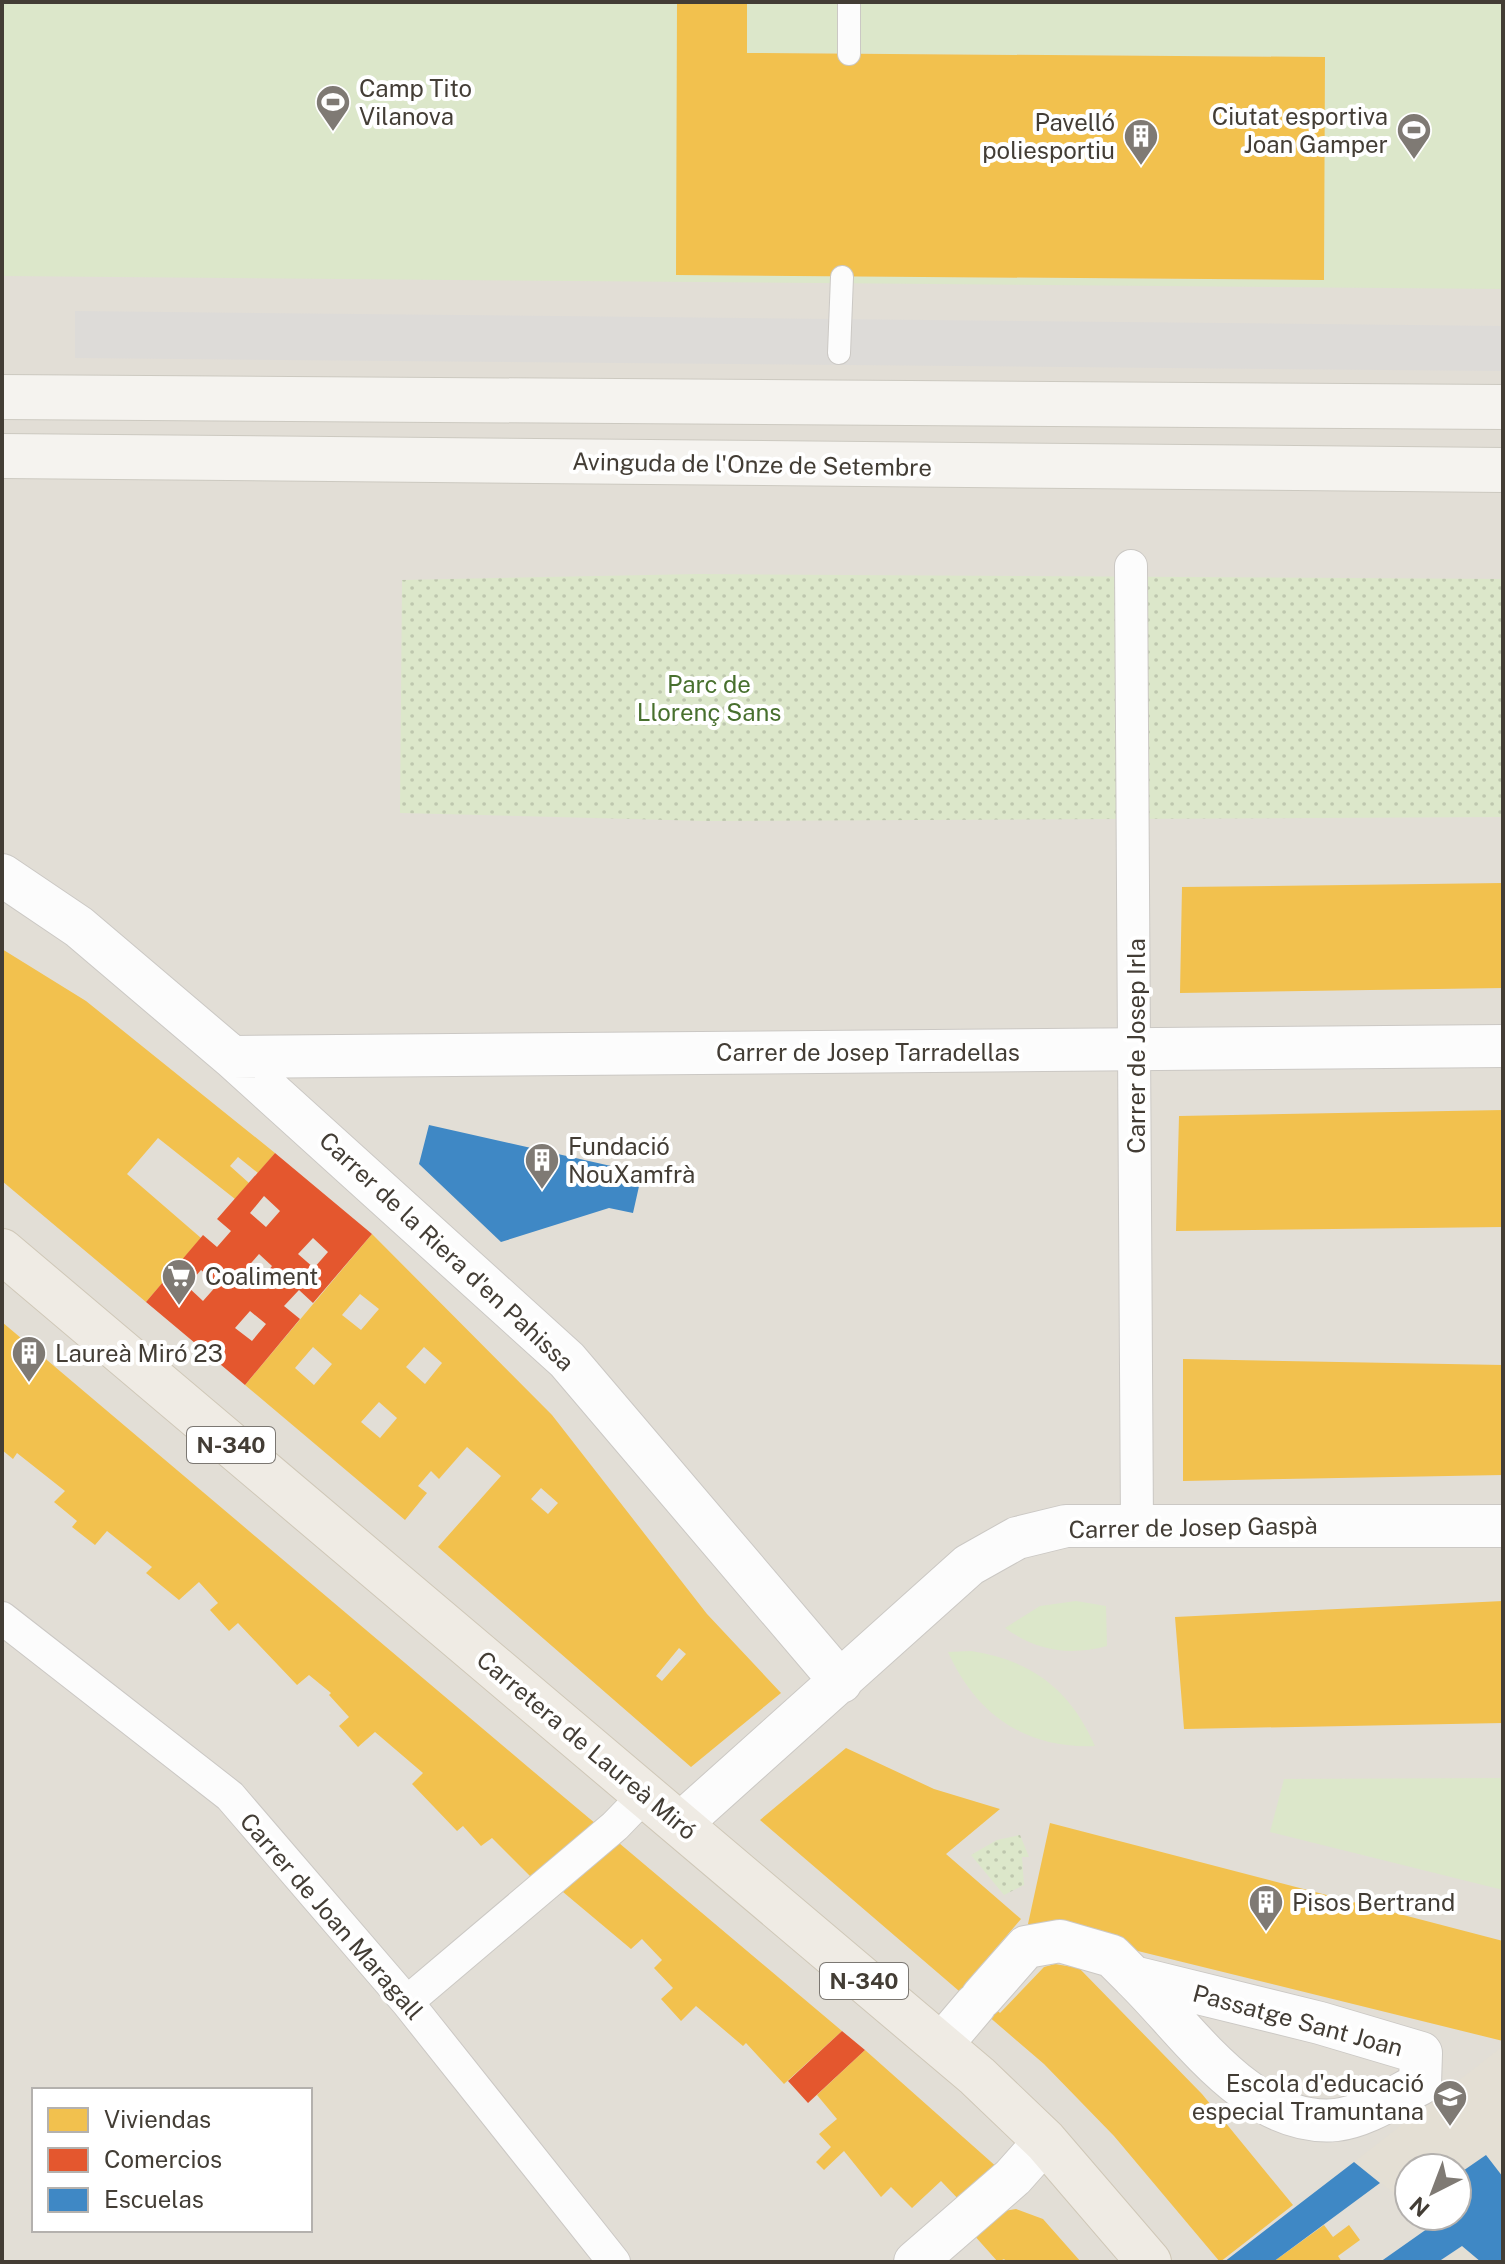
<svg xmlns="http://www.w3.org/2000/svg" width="1505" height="2264" font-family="'Public Sans',sans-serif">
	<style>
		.residential { fill: #e2ded6; fill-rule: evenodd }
		.education { fill: #e4dfd4 }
		.green { fill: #dce7ca }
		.park { fill: url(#park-dots) }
		.parking { fill: #dddbd8 }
		.homes { fill: #f2c14e; fill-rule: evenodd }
		.shops { fill: #e4572e; fill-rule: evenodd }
		.schools { fill: #3f88c5 }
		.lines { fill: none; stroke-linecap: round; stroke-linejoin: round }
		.service-casing { stroke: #cbc8c4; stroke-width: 24 }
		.pedestrian-casing { stroke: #cbc8c4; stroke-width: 34 }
		.minor-casing { stroke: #cbc8c4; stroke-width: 44 }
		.secondary-casing { stroke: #ccc9c0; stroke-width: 46 }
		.primary-casing { stroke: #cfc7b7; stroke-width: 46 }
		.service { stroke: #fcfcfc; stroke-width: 22 }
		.pedestrian { stroke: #fcfcfc; stroke-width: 32 }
		.minor { stroke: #fcfcfc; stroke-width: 42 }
		.secondary { stroke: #f5f3ef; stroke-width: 44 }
		.primary { stroke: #efebe4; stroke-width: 44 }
		.labels { text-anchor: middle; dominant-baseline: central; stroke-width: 8; stroke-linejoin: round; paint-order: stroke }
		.shield { fill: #fff; stroke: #7b7772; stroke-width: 2 }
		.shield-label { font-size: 22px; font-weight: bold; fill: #433d35 }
		.poi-label { font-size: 24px; fill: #433d35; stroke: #fff; text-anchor: start }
		.street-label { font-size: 24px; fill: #433d35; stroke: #fff }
		.park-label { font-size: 24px; fill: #48702e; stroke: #fff }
	</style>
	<defs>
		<pattern id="park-dots" width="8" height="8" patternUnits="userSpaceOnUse" patternTransform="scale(2)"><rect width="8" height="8" fill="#dce7ca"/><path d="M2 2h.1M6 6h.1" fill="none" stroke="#bec7ae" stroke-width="1.8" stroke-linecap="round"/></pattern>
	</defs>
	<rect width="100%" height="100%" fill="#eeece8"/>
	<path class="residential" d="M 2,2 L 1503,2 L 1503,2262 L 2,2262 ZM 34,2090 L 310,2090 L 310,2230 L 34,2230 ZM 1409,2168 L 1457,2168 L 1457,2216 L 1409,2216 Z"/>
	<path class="education" d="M 1503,2046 L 1503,2262 L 1443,2262 L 1461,2246 L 1423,2216 L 1457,2216 L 1457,2168 L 1409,2168 L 1409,2205 L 1354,2162 Z"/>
	<path class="green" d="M 2,2 L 677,2 L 677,275 L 1324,280 L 1324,57 L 747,53 L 747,2 L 1503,2 L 1503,289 L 2,276 Z
		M 1076,1601 L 1106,1606 L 1107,1646 C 1069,1656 1037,1651 1005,1628 L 1040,1606 Z
		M 971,1651 C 1031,1660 1070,1689 1095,1746 C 1025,1749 976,1714 948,1652 Z
		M 1503,1778 L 1503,1890 L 1270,1832 L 1284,1779 Z"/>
	<path class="park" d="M 699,574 L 1503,579 L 1503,817 L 707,821 L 400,813 L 402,580 Z
		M 1020,1835 L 1029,1857 L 1022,1857 L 1024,1885 L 1004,1895 L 971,1855 L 997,1840 Z"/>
	<path class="parking" d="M 75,311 L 1503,326 L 1503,371 L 75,358 Z"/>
	<path class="homes" d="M 677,2 L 747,2 L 747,53 L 1325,57 L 1324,280 L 676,275 Z
		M 1503,883 L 1503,988 L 1180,993 L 1182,887 Z
		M 2,949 L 86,1001 L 275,1153 L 258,1173 L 238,1157 L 230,1166 L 249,1183 L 235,1199 L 158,1138 L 127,1174 L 201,1238 L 146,1302 L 2,1181 Z
		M 1503,1110 L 1503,1227 L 1176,1231 L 1179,1116 Z
		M 372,1234 L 552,1415 L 707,1614 L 781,1693 L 691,1767 L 438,1547 L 501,1476 L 467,1447 L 439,1479 L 431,1471 L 418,1486 L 427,1493 L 405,1520 L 245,1385 ZM 360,1294 L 379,1309 L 361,1330 L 342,1315 ZM 313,1347 L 332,1364 L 314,1385 L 295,1368 ZM 424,1347 L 442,1363 L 425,1384 L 406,1367 ZM 379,1402 L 397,1418 L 380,1438 L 361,1422 ZM 541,1488 L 558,1503 L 548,1514 L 531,1499 ZM 679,1648 L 686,1654 L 662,1681 L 656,1676 Z
		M 2,1322 L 528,1767 L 596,1824 L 534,1880 L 492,1838 L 481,1846 L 463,1826 L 457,1831 L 412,1784 L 423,1773 L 375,1732 L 358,1747 L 339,1726 L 349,1717 L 329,1695 L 331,1693 L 309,1675 L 297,1685 L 238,1623 L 229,1631 L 210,1610 L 218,1603 L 199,1582 L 179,1600 L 146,1573 L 152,1567 L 107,1531 L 95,1545 L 72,1527 L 77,1521 L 54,1502 L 65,1491 L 17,1453 L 13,1459 L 2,1450 Z
		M 1183,1359 L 1503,1365 L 1503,1475 L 1183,1481 Z
		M 1503,1601 L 1503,1723 L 1184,1729 L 1175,1617 Z
		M 846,1748 L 934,1789 L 1000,1809 L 946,1854 L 1021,1919 L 966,1983 L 1000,2013 L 1044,1967 L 1055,1964 L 1079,1968 L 1202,2094 L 1293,2205 L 1220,2262 L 1114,2136 L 1044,2064 L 760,1820 Z
		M 1050,1823 L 1503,1941 L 1503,2041 L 1028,1924 Z
		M 619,1843 L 842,2031 L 784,2084 L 746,2043 L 743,2046 L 696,2006 L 681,2021 L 661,1999 L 673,1988 L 654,1968 L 662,1960 L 642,1939 L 631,1949 L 563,1892 Z
		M 865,2050 L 999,2169 L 962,2203 L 941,2181 L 912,2208 L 891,2187 L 881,2197 L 844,2151 L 824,2170 L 816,2162 L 831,2147 L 819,2134 L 837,2119 L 817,2095 Z
		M 1016,2209 L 1043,2219 L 1081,2262 L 1007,2262 L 1004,2259 L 998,2262 L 973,2234 L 998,2212 Z
		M 1324,2225 L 1333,2237 L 1349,2225 L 1360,2240 L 1338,2256 L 1342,2262 L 1273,2262 Z"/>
	<path class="shops" d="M 275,1153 L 372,1234 L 313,1303 L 299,1290 L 284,1306 L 300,1319 L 245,1385 L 146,1302 L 203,1235 L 217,1247 L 231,1231 L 217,1219 ZM 264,1196 L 280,1211 L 266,1227 L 250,1213 ZM 313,1238 L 328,1252 L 314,1268 L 298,1254 ZM 259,1254 L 272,1266 L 259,1283 L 244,1271 ZM 201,1270 L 218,1284 L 203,1301 L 187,1286 ZM 250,1311 L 266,1324 L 252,1341 L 235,1328 Z
		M 842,2031 L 865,2050 L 808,2103 L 788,2081 Z"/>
	<path class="schools" d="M 429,1125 L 642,1173 L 633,1213 L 609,1208 L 501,1242 L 419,1164 Z
		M 1486,2155 L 1503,2177 L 1503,2262 L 1481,2262 L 1462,2246 L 1438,2262 L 1380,2262 L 1434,2224 L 1423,2216 L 1457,2216 L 1457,2175 Z
		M 1354,2162 L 1380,2183 L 1273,2262 L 1224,2262 Z"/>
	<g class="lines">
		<g class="service-casing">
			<path id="service" d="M 849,54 L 849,2
				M 839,353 L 842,277"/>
		</g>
		<g class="pedestrian-casing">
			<path id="pedestrian" d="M 1131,566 L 1137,1527
				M 2,1618 L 230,1796 L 407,2002 L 614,2262
				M 407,2002 L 615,1826 L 645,1795"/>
		</g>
		<g class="minor-casing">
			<path id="minor" d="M 2,875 L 79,927 L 232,1057 L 567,1360 L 841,1682
				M 232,1057 L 1503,1046
				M 680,1824 L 969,1565 L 1017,1538 L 1066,1526 L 1503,1526
				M 1133,1977 L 1320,2023 L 1421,2053 L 1420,2084 C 1396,2096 1364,2117 1336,2120 C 1250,2128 1186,2028 1133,1977 Z
				M 982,1997 L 1026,1947 L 1060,1941 L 1112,1956 L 1133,1977
				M 941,2045 L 975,2005
				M 915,2262 L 1013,2177 L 1045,2141"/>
		</g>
		<g class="secondary-casing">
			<path id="secondary" d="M 2,397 L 1503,407
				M 2,456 L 1503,470"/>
		</g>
		<g class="primary-casing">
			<path id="primary" d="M 2,1251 L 977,2076 L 1045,2141 L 1149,2262"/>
		</g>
		<use href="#service" class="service"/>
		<use href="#pedestrian" class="pedestrian"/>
		<use href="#minor" class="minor"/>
		<use href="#secondary" class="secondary"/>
		<use href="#primary" class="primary"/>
	</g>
	<defs>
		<g id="stadium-pin" transform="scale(1.8)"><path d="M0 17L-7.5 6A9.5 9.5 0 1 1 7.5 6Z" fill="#7f7a74" stroke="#fff"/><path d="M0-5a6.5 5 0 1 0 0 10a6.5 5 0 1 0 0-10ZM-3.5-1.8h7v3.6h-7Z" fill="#fff"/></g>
		<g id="building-pin" transform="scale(1.8)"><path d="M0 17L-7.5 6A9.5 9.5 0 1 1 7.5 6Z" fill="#7f7a74" stroke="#fff"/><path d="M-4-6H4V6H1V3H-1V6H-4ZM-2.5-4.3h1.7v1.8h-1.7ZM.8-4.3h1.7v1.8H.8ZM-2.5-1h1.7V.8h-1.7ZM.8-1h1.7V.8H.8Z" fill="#fff"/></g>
		<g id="supermarket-pin" transform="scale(1.8)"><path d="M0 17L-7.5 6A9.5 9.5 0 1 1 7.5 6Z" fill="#7f7a74" stroke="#fff"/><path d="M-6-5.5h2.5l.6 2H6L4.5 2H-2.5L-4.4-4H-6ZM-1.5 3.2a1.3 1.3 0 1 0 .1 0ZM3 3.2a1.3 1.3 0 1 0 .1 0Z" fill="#fff"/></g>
		<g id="school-pin" transform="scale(1.8)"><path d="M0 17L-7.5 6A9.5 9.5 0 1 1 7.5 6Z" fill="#7f7a74" stroke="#fff"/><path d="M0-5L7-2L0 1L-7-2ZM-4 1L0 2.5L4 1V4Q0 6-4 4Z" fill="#fff"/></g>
	</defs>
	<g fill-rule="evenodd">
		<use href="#stadium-pin" x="333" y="102"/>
		<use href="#stadium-pin" x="1414" y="130"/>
		<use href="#building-pin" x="1141" y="136"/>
		<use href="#building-pin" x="542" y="1160"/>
		<use href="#supermarket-pin" x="179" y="1276"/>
		<use href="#building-pin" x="29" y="1353"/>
		<use href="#building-pin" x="1266" y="1902"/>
		<use href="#school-pin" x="1450" y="2097"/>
	</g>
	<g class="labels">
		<g class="shield">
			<rect x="187" y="1427" width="88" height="36" rx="6"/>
			<rect x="820" y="1963" width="88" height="36" rx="6"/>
		</g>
		<g class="shield-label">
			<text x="231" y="1445">N-340</text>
			<text x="864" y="1981">N-340</text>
		</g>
		<g class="poi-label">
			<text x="359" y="88">Camp Tito<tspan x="359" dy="28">Vilanova</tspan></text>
			<text x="1388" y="116" text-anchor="end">Ciutat esportiva<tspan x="1388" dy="28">Joan Gamper</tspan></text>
			<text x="1115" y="122" text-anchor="end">Pavelló<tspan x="1115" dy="28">poliesportiu</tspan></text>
			<text x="568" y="1146">Fundació<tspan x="568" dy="28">NouXamfrà</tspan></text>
			<text x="205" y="1276">Coaliment</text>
			<text x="55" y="1353">Laureà Miró 23</text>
			<text x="1292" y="1902">Pisos Bertrand</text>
			<text x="1424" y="2083" text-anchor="end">Escola d'educació<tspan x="1424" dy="28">especial Tramuntana</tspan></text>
		</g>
		<g class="street-label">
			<text transform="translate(752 464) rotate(1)">Avinguda de l'Onze de Setembre</text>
			<text transform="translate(1136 1046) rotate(-90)">Carrer de Josep Irla</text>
			<text x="868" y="1052">Carrer de Josep Tarradellas</text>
			<text transform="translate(447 1251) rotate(43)">Carrer de la Riera d'en Pahissa</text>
			<text transform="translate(1193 1527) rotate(-1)">Carrer de Josep Gaspà</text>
			<text transform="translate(587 1745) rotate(40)">Carretera de Laureà Miró</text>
			<text transform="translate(332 1916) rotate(49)">Carrer de Joan Maragall</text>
			<text transform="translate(1298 2020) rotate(15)">Passatge Sant Joan</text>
		</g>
		<g class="park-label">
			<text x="709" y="684">Parc de<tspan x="709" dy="28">Llorenç Sans</tspan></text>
		</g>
	</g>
	<rect width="1505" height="2264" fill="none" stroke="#433d35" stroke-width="8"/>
	<rect x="32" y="2088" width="280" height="144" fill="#ffffff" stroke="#b4b1ae" stroke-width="2"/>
	<rect x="48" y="2108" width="40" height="24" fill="#f2c14e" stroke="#b4b1ae" stroke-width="2"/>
	<text x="104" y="2128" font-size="24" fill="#433d35">Viviendas</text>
	<rect x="48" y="2148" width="40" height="24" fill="#e4572e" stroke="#b4b1ae" stroke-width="2"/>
	<text x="104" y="2168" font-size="24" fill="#433d35">Comercios</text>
	<rect x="48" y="2188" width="40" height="24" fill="#3f88c5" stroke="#b4b1ae" stroke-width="2"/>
	<text x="104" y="2208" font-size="24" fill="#433d35">Escuelas</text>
	<g transform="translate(1433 2192) rotate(222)"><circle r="38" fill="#ffffff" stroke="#b4b1ae" stroke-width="2"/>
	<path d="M0-6L14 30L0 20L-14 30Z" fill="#7f7a74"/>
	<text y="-12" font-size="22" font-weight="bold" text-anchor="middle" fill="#433d35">N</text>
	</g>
</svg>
